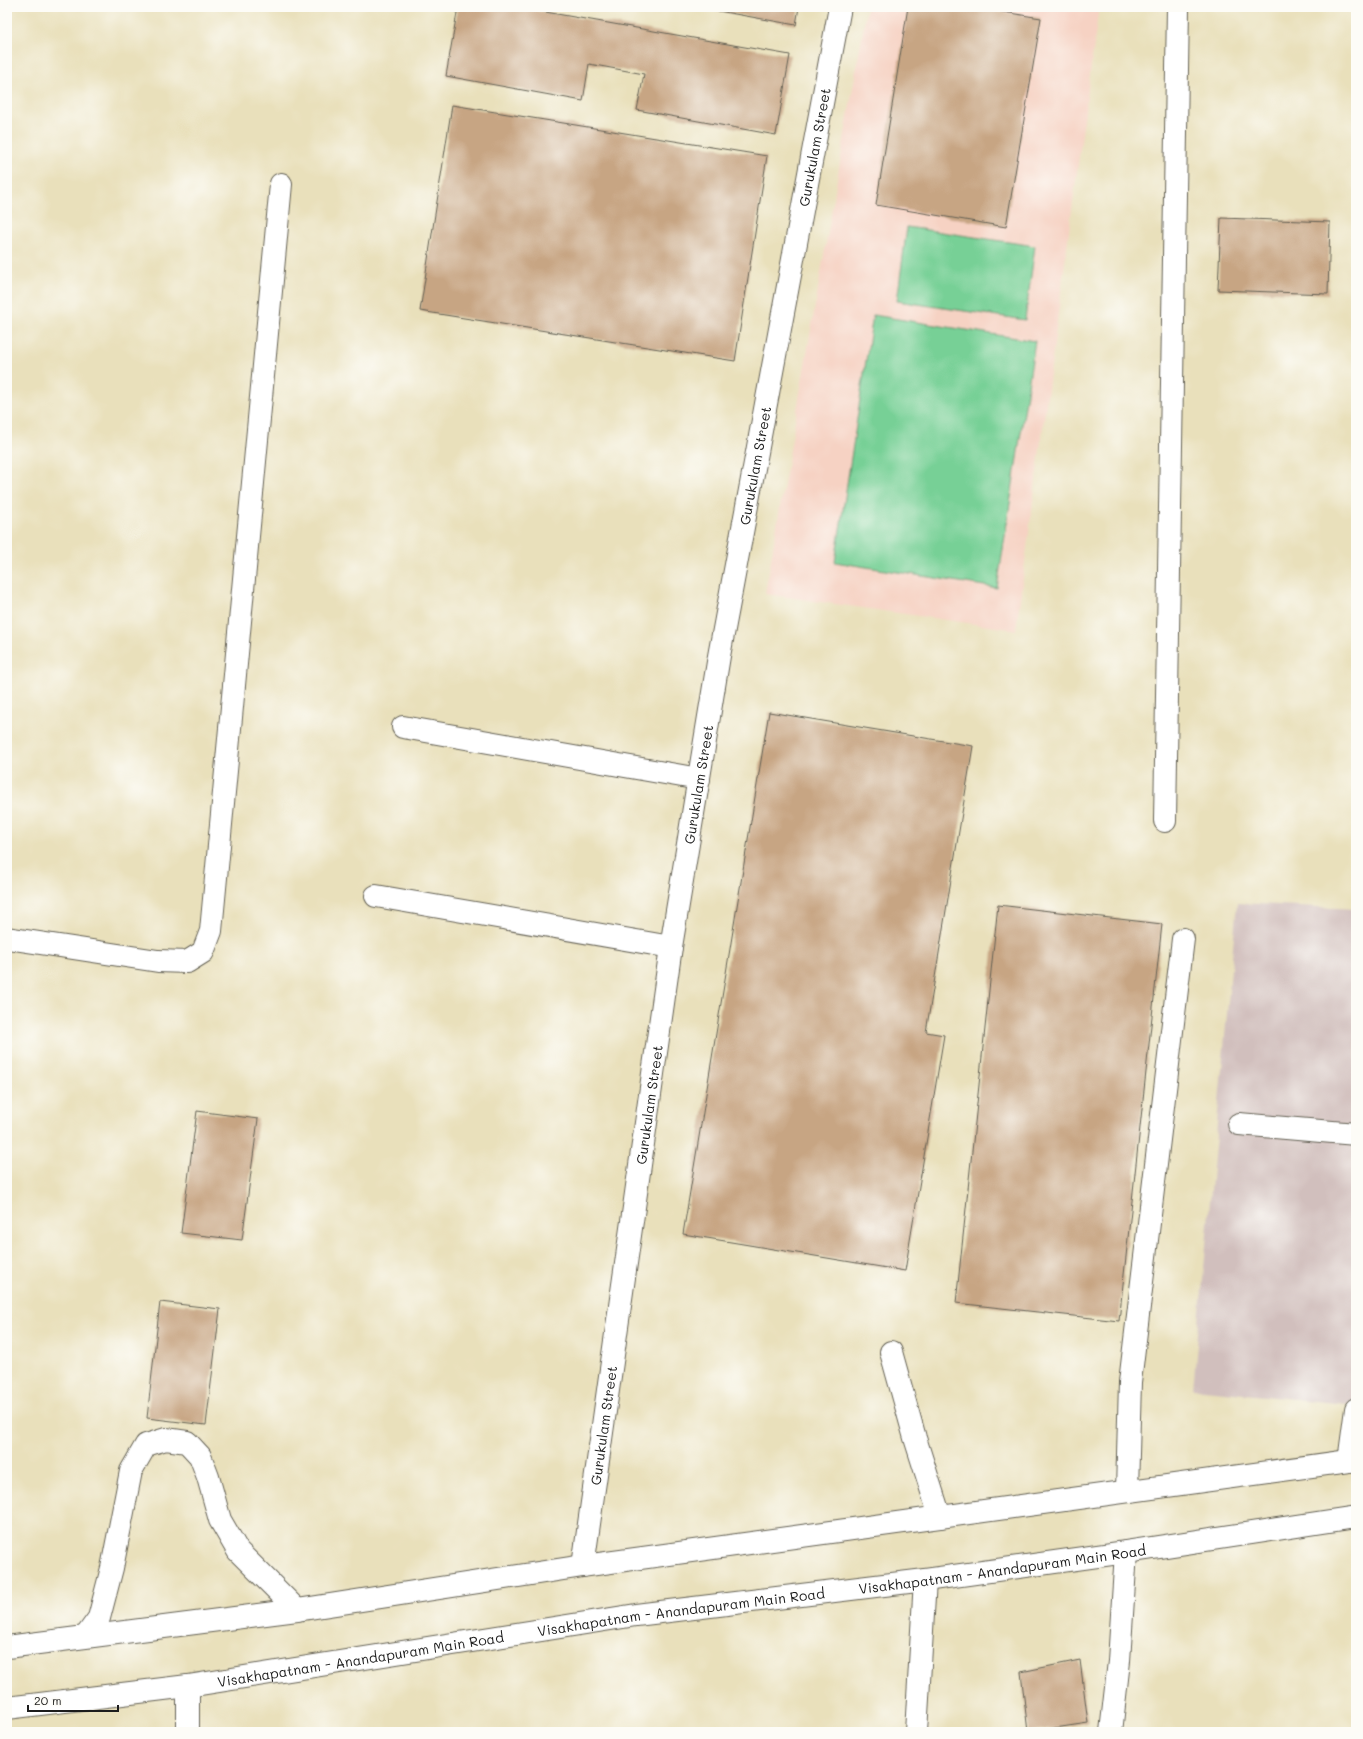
<svg xmlns="http://www.w3.org/2000/svg" width="1363" height="1739" font-family="Mali,sans-serif">
	<style>
		.built { fill: #f6d2c3 }
		.industrial { fill: #d1bfbd }
		.green { fill: #77d096; stroke: #4a7659 }
		.building { fill: #c7a583 }
		.lines { fill: none; stroke-linecap: round; stroke-linejoin: round }
		.minor-casing { stroke: #646154; stroke-width: 24 }
		.major-casing { stroke: #646154; stroke-width: 24 }
		.minor { stroke: #fff; stroke-width: 22 }
		.major { stroke: #fff; stroke-width: 22 }
		.labels { text-anchor: middle; dominant-baseline: central; stroke-width: 4; stroke-linejoin: round; paint-order: stroke }
		.street-label { font-size: 14px; fill: #1c1c1c; stroke: #fdfcf7 }
	</style>
	<rect width="100%" height="100%" fill="#fdfcf7"/>
	<filter id="ink" filterUnits="userSpaceOnUse"><feTurbulence type="fractalNoise" baseFrequency=".025" numOctaves="2"/><feDisplacementMap in="SourceGraphic" scale="8" xChannelSelector="R" yChannelSelector="G"/><feConvolveMatrix kernelMatrix="1 2 1 2 8 2 1 2 1" color-interpolation-filters="sRGB"/></filter>
	<filter id="wash" filterUnits="userSpaceOnUse"><feTurbulence type="fractalNoise" baseFrequency=".012" numOctaves="4" result="noise"/><feDisplacementMap in="SourceGraphic" scale="16" xChannelSelector="R" yChannelSelector="G"/><feGaussianBlur stdDeviation="0.9" result="paint"/><feColorMatrix in="noise" values="0 0 0 0 0 0 0 0 0 0 0 0 0 0 0 0 0 1.4 0 .05"/><feComposite in="paint" operator="in"/></filter>
	<g filter="url(#wash)">
		<rect width="100%" height="100%" fill="#e9e0bb"/>
		<path class="built" d="M 867,7 L 1099,7 L 1016,630 L 765,594 Z"/>
		<path class="industrial" d="M 1237,903 L 1356,909 L 1356,1405 L 1193,1389 Z"/>
		<path class="green" d="M 907,227 L 1035,246 L 1025,320 L 897,301 Z
			M 873,315 L 1035,341 L 997,588 L 835,562 Z"/>
		<g id="blocks">
			<path class="building" d="M 458,7 L 517,7 L 790,55 L 776,135 L 637,110 L 644,74 L 589,64 L 583,101 L 446,76 Z
				M 696,7 L 799,7 L 796,25 Z
				M 908,7 L 971,7 L 1041,18 L 1006,227 L 876,205 Z
				M 452,105 L 767,156 L 735,361 L 420,311 Z
				M 1221,218 L 1330,222 L 1328,294 L 1218,290 Z
				M 769,712 L 973,746 L 926,1032 L 944,1035 L 905,1271 L 683,1234 Z
				M 998,905 L 1162,924 L 1119,1321 L 956,1303 Z
				M 197,1111 L 258,1119 L 242,1240 L 181,1233 Z
				M 160,1302 L 220,1309 L 206,1425 L 147,1418 Z
				M 1080,1660 L 1088,1723 L 1028,1732 L 1021,1672 Z"/>
		</g>
	</g>
	<g filter="url(#ink)">
		<use href="#blocks" fill-opacity="0" stroke="#646154" stroke-width="1"/>
		<g class="lines">
			<g class="minor-casing">
				<g id="minor">
					<path d="M 403,727 L 699,779"/>
					<path d="M 1165,821 L 1178,7"/>
					<path d="M 376,896 L 671,947"/>
					<path d="M 7,938 L 158,961 L 187,962 L 203,952 L 211,931 L 281,184"/>
					<path d="M 1239,1124 L 1356,1134"/>
					<path d="M 891,1352 L 915,1438 L 940,1517"/>
					<path d="M 1349,1461 L 1356,1409"/>
					<path d="M 1127,1490 L 1130,1382 L 1183,939"/>
					<path id="s1" d="M 583,1566 L 671,947 L 719,656 L 840,7"/>
					<path d="M 86,1636 L 99,1618 L 112,1568 L 131,1471 L 146,1445 L 166,1439 L 187,1442 L 200,1456 L 208,1477 L 220,1520 L 238,1551 L 297,1610"/>
					<path d="M 188,1686 L 188,1732"/>
					<path d="M 916,1732 L 925,1580"/>
					<path d="M 1111,1732 L 1119,1661 L 1126,1552"/>
				</g>
			</g>
			<g class="major-casing">
				<g id="major">
					<path d="M 7,1647 L 297,1610 L 583,1566 L 1356,1460"/>
					<path id="s2" d="M 7,1708 L 188,1686 L 636,1615 L 925,1580 L 1126,1552 L 1356,1517"/>
				</g>
			</g>
			<use href="#minor" class="minor"/>
			<use href="#major" class="major"/>
		</g>
	</g>
	<g class="labels">
		<g class="street-label">
			<text stroke="none"><textPath href="#s1" startOffset="1438">Gurukulam Street</textPath></text>
			<text stroke="none"><textPath href="#s1" startOffset="1114">Gurukulam Street</textPath></text>
			<text stroke="none"><textPath href="#s1" startOffset="790">Gurukulam Street</textPath></text>
			<text stroke="none"><textPath href="#s1" startOffset="466">Gurukulam Street</textPath></text>
			<text stroke="none"><textPath href="#s1" startOffset="142">Gurukulam Street</textPath></text>
			<text stroke="none"><textPath href="#s2" startOffset="1005">Visakhapatnam - Anandapuram Main Road</textPath></text>
			<text stroke="none"><textPath href="#s2" startOffset="681">Visakhapatnam - Anandapuram Main Road</textPath></text>
			<text stroke="none"><textPath href="#s2" startOffset="357">Visakhapatnam - Anandapuram Main Road</textPath></text>
		</g>
	</g>
	<rect width="1363" height="1739" fill="none" stroke="#fdfcf7" stroke-width="24"/>
	<path d="M28 1705v6h90v-6" fill="none" stroke="#1c1c1c" stroke-width="2"/>
	<text x="34" y="1705" font-size="12" fill="#1c1c1c" stroke="#fdfcf7" stroke-width="3" paint-order="stroke">20 m</text>
</svg>
